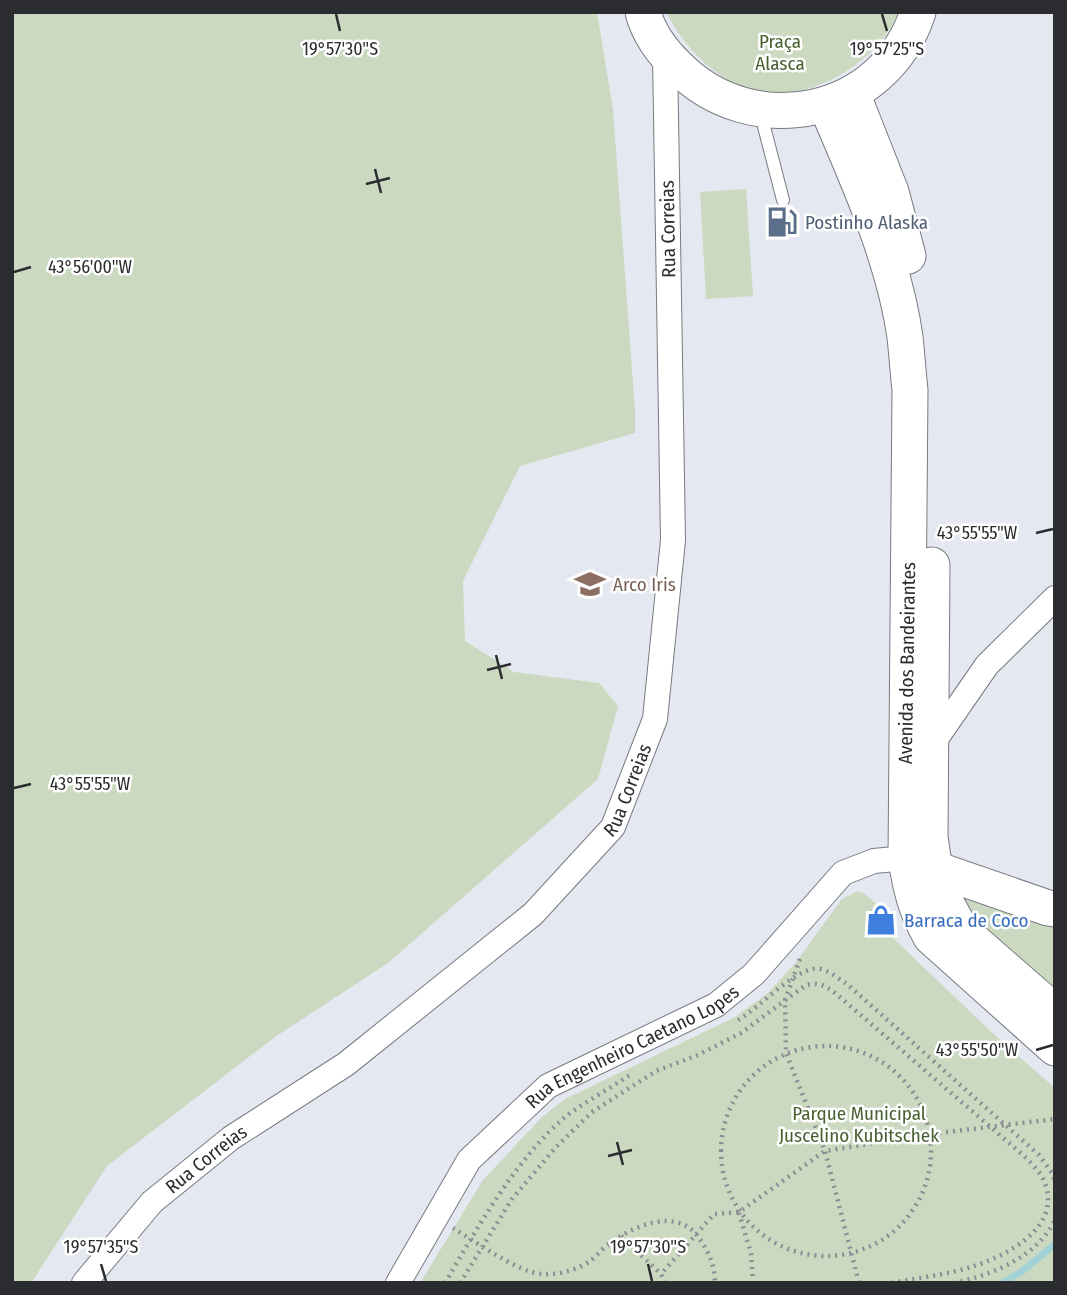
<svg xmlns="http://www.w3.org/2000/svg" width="1067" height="1295" font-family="'Fira Sans Condensed',sans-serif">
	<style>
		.green { fill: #cad9c0 }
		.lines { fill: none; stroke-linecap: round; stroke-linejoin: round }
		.stream { stroke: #a2d1d6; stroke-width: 7 }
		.building { fill: #ccc6cd; stroke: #a6a0a7; stroke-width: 2 }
		.lane-casing { stroke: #777a81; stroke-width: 14 }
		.street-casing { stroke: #777a81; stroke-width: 26 }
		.secondary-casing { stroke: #777a81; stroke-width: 37 }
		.path { stroke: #8b8d93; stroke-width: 4.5; stroke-dasharray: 2 5; stroke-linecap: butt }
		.lane { stroke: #fff; stroke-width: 12 }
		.street { stroke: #fff; stroke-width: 24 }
		.secondary { stroke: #fff; stroke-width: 35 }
		.ticks { fill: none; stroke: #2b2c30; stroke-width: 2.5 }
		.labels { text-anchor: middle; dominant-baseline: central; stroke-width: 5; stroke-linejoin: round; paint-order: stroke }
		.park-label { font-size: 19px; fill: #476131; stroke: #fff }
		.service-label { font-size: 19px; fill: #4e5e75; stroke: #fff; text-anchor: start }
		.street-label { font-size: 19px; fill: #2b2c30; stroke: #fff }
		.education-label { font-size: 19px; fill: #785e54; stroke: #fff; text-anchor: start }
		.shop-label { font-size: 19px; fill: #366cbe; stroke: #fff; text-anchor: start }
		.ticks-label { font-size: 18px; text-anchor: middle; fill: #2b2c30; stroke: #fff; stroke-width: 5; stroke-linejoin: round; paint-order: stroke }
	</style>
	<rect width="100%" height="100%" fill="#e5e8f0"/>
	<path class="green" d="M 12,12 L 597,12 L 613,110 L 635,411 L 635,433 L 520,466 L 463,581 L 465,641 L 514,672 L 599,683 L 618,706 L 598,779 L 388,963 L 275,1037 L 107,1166 L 31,1283 L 12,1283 Z
		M 667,12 L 899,12 C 878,59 825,93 774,94 C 729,94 684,51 667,12 Z
		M 746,189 L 753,296 L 706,299 L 700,192 Z
		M 856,892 L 861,892 C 878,901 889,922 895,940 L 1001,1041 L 1055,1088 L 1055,1283 L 420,1283 L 483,1180 L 543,1116 L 565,1099 L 735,1017 L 768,993 L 796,962 L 842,899 Z
		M 963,897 L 1055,918 L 1055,996 L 982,934 L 961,903 Z"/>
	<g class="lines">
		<path class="stream" d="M 1002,1283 L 1021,1272 L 1055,1244"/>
	</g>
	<path class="building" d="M 880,909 L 891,924 L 881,931 L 870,916 Z"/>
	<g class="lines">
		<g class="lane-casing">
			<path id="lane" d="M 760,111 L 783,200"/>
		</g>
		<g class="street-casing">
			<g id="street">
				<path d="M 931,746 L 987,665 L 1055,598"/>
				<path id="s1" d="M 84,1283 L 152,1202 L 231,1138 L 346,1064 L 533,914 L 613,827 L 655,719 L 673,540 L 665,55"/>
				<path id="s2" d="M 398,1283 L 469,1160 L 548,1086 L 716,1005 L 754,974 L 843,873 L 874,861 L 906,858"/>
			</g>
		</g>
		<g class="secondary-casing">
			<path id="secondary" d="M 643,12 C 648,32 662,52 677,66 C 752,143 884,117 918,12
				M 852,93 L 891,192 L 908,256
				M 826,105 C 857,178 894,258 905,337 C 907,355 908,373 910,390 L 906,858 C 910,887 916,911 931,937 L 1055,1048
				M 932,565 L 930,837 L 935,871 L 944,899 L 961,930 L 1055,1012
				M 918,863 L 1048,908 L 1055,909"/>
		</g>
		<path class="path" d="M 800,959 L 785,1000 L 786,1053 L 825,1151 L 859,1283
			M 738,1020 C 759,1009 801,960 824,970 C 832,973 840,980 847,984 L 1039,1155 L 1052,1173 L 1055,1181
			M721 1151a105 105 0 1 1 210 0a105 105 0 1 1-210 0Z
			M 739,1213 L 751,1253 L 753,1283
			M 453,1228 C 473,1240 520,1274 543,1274 C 559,1275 576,1270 589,1262 C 596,1257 601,1249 609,1244 C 633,1226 677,1206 699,1238 C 709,1252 715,1266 715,1283
			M 621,1236 L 661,1274
			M 445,1283 C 477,1228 517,1158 565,1117 C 586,1101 611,1088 633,1073
			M 460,1283 L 512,1199 L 556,1147 L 592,1112 L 656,1071 L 698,1055 L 741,1033 L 806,985 C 824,980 834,993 848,1004 L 1023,1155 C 1033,1165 1044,1175 1047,1190 C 1056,1232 1003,1257 971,1267 C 945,1275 917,1278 891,1283
			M 665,1283 L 661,1274 L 714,1214 L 739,1212 L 825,1151 L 930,1134 L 1055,1119
			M 954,1283 C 992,1275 1037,1257 1055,1220"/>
		<use href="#lane" class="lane"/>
		<use href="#street" class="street"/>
		<use href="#secondary" class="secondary"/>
	</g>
	<path class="ticks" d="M 336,14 L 340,31M 882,14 L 887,31M 375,169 L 381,193M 366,184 L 390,178M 14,272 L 31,267M 1036,533 L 1053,529M 496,655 L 502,679M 487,670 L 511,664M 14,788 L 31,784M 1036,1050 L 1053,1045M 617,1142 L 623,1165M 608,1156 L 632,1150M 101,1264 L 106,1281M 648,1264 L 652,1281"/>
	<defs>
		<g id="fuel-bare" transform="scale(2.415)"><path d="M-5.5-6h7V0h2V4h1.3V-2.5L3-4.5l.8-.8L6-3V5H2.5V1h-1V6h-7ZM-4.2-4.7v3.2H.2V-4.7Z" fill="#5c6f8a" stroke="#fff" stroke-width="2.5" paint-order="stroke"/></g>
		<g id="school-bare" transform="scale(2.415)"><path d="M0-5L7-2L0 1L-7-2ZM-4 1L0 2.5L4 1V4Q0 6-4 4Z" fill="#8d6e63" stroke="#fff" stroke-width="2.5" paint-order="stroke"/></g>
		<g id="shop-bare" transform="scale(2.415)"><path d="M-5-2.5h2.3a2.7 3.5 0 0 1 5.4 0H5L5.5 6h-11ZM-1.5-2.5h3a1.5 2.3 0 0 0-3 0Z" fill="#3f7fe0" stroke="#fff" stroke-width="2.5" paint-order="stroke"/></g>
	</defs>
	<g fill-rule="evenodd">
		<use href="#fuel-bare" x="782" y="222"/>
		<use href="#school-bare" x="590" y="584"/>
		<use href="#shop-bare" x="881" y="920"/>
	</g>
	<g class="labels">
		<g class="park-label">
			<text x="780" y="41">Praça<tspan x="780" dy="22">Alasca</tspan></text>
			<text x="859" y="1113">Parque Municipal<tspan x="859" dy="22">Juscelino Kubitschek</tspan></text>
		</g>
		<g class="service-label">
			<text x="805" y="222">Postinho Alaska</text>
		</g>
		<g class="street-label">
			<text transform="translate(668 229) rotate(-91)">Rua Correias</text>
			<text transform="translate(907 663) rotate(-89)">Avenida dos Bandeirantes</text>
			<text stroke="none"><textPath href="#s1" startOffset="742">Rua Correias</textPath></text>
			<text stroke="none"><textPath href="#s2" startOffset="343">Rua Engenheiro Caetano Lopes</textPath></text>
			<text stroke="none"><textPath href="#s1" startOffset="175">Rua Correias</textPath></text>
		</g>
		<g class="education-label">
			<text x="613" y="584">Arco Iris</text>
		</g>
		<g class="shop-label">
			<text x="904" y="920">Barraca de Coco</text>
		</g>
	</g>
	<g class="ticks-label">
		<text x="340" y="55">19°57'30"S</text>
		<text x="887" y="55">19°57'25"S</text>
		<text x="90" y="273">43°56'00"W</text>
		<text x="977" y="539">43°55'55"W</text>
		<text x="90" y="790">43°55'55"W</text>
		<text x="977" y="1056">43°55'50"W</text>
		<text x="101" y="1253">19°57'35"S</text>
		<text x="648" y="1253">19°57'30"S</text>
	</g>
	<rect width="1067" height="1295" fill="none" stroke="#2b2c30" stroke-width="28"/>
</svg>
